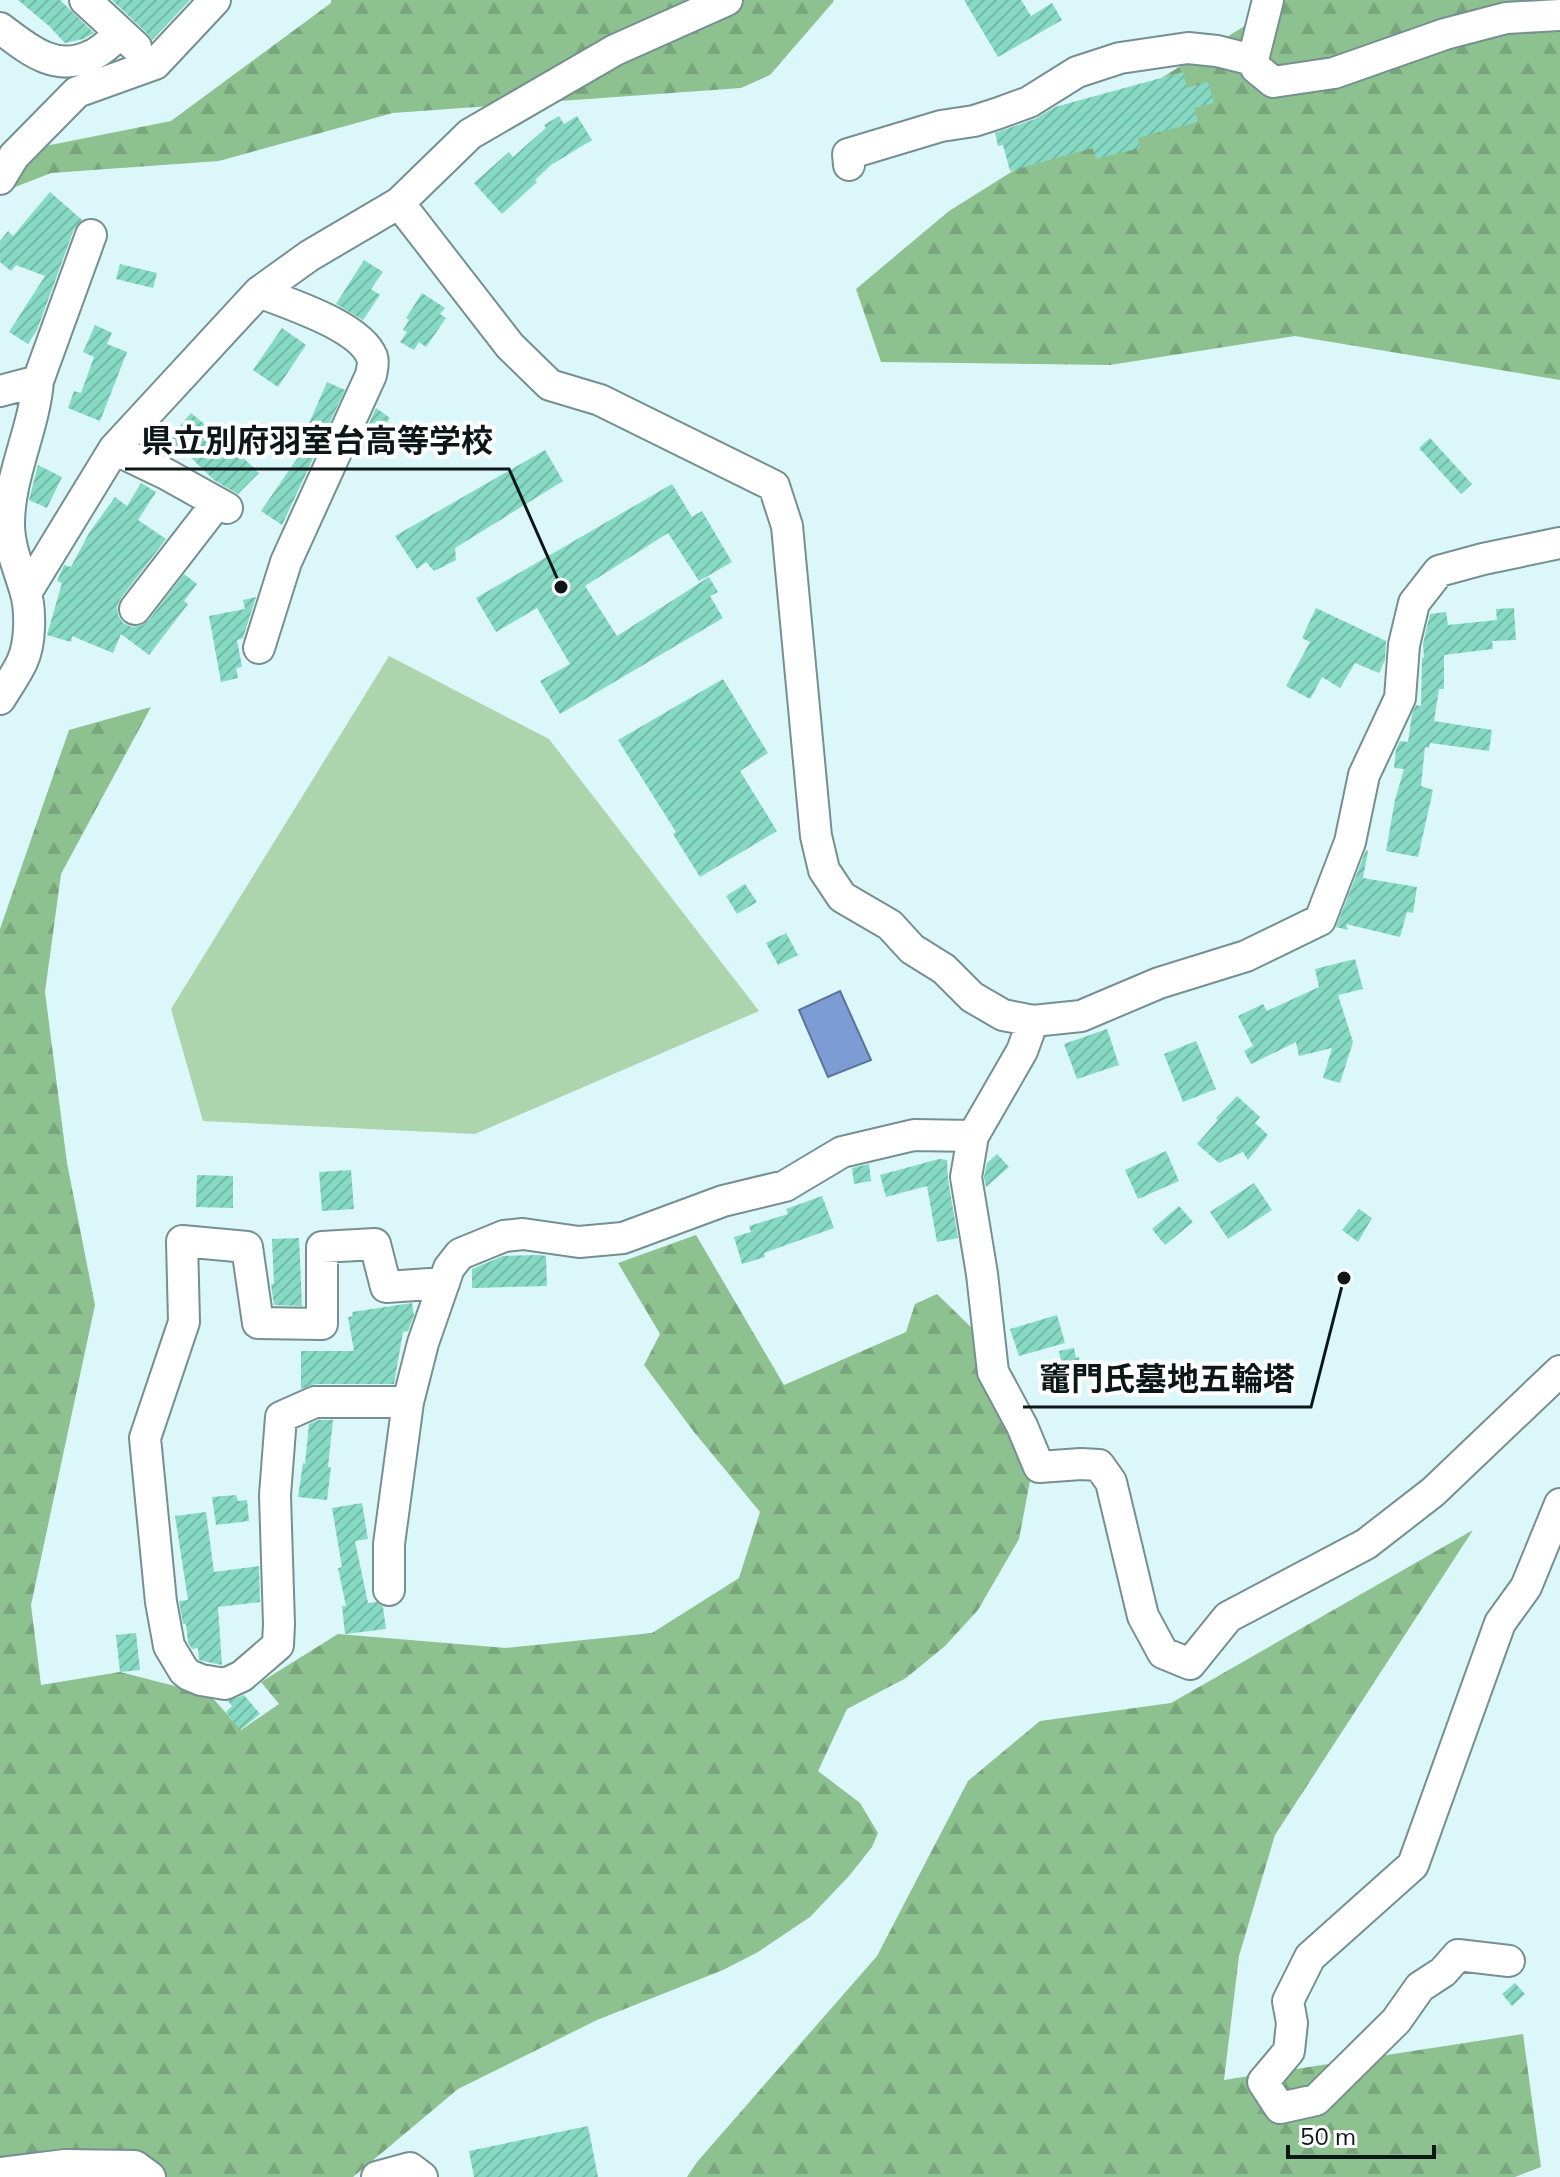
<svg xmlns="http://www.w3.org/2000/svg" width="1560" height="2177" font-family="Mulish,'Noto Sans JP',sans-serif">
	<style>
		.forest { fill: url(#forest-firs) }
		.green { fill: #acd4ad }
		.water { fill: #7d9cd3; stroke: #5b749b; stroke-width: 2 }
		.building { fill: url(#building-hatch) }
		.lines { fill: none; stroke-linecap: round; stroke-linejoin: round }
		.minor-casing { stroke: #768f91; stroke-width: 34 }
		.minor { stroke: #fff; stroke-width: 30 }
		.leader { fill: none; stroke: #0d1718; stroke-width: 3 }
		.callout-dot { fill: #0d1718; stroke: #fefefe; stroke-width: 3 }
		.callout-label { font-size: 32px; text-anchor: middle; font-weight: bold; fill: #0d1718; stroke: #fefefe; stroke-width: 8; stroke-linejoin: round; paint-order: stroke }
	</style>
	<defs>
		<pattern id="forest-firs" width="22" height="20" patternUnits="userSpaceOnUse" patternTransform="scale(2)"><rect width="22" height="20" fill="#8dc190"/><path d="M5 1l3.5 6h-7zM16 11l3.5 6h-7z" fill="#78a57b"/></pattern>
		<pattern id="building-hatch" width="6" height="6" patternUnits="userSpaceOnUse" patternTransform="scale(2)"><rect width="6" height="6" fill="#86dac3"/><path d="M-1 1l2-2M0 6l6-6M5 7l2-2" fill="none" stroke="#72baa7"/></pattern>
	</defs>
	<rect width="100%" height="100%" fill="#dcf7f9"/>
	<path class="forest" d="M 331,0 L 833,0 L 834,1 L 770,75 L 741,88 L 393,113 L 219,161 L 51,173 L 0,193 L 0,155 L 171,121 L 331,3 Z
		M 1286,0 L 1560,0 L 1560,380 L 1295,336 L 1110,365 L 881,362 L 856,289 L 949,211 Z
		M 151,707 L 61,874 L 45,992 L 67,1163 L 95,1305 L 31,1605 L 41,1685 L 120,1672 L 210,1695 L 241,1730 L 279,1704 L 261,1682 L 338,1634 L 506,1648 L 652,1633 L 739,1578 L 760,1512 L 694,1432 L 644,1365 L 660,1334 L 618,1263 L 696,1235 L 784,1385 L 906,1332 L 915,1304 L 937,1294 L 975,1331 L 1033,1465 L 1019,1539 L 978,1610 L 945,1646 L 906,1678 L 847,1709 L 818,1771 L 860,1803 L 878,1833 L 872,1847 L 849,1876 L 810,1917 L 758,1952 L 723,1970 L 597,2020 L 458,2089 L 353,2177 L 0,2177 L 0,929 L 69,730 Z
		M 1473,1530 L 1275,1835 L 1239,1956 L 1224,2080 L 1523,2034 L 1541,2167 L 1515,2177 L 687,2177 L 697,2162 L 877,1956 L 968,1781 L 1040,1721 L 1171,1703 Z"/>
	<path class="green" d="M 389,656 L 549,739 L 759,1011 L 475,1134 L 203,1121 L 171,1009 Z"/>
	<path class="water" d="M 840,991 L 871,1060 L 828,1077 L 799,1010 Z"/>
	<path class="building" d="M 18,0 L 60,0 L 94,33 L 83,39 L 65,43 L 49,26 Z
		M 112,0 L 190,0 L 152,40 L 148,34 Z
		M 964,0 L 1021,0 L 1031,16 L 1052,3 L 1062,20 L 998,57 Z
		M 1183,72 L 1187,88 L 1208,82 L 1214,103 L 1194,108 L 1198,122 L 1138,138 L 1140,148 L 1096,159 L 1093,148 L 1010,171 L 1003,145 L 998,146 L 995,133 L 1035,119 L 1055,107 Z
		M 559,116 L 564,124 L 577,116 L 592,140 L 551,165 L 535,180 L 537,182 L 502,214 L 474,183 L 509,152 L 513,157 L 546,128 L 544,125 Z
		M 50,192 L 82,220 L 74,229 L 37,330 L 28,344 L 9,332 L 45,276 L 16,265 L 11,271 L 0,262 L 0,241 L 8,231 L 13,236 Z
		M 364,260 L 383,272 L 371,289 L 380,295 L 363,320 L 336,304 Z
		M 120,264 L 157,273 L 153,288 L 116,279 Z
		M 422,293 L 445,308 L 440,314 L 446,318 L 426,347 L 419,342 L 414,350 L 400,342 L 407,332 L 403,330 L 409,320 L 406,318 Z
		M 95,325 L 112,333 L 107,344 L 127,352 L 100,421 L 68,408 L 74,391 L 81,393 L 94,357 L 83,352 Z
		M 282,328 L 306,345 L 278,387 L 253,370 Z
		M 327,382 L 345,390 L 282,525 L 261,511 L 314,434 L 307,428 Z
		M 376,408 L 390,418 L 367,452 L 359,446 Z
		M 191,413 L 231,446 L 259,473 L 238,494 L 214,480 L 187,454 L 184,458 L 165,443 Z
		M 1430,438 L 1472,484 L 1461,494 L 1419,448 Z
		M 545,450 L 563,481 L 455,548 L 456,560 L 434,571 L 426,562 L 417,569 L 395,536 Z
		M 38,465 L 62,477 L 47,508 L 29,500 Z
		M 141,483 L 156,492 L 138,520 L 166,539 L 121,598 L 117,606 L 118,615 L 123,623 L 132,627 L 142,625 L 149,620 L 184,574 L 197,584 L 184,601 L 188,604 L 149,655 L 121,634 L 113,653 L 72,636 L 71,642 L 47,635 L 62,583 L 57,581 L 64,565 L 71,567 L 89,533 L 115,497 L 127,506 Z
		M 672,484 L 692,517 L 702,511 L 732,562 L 699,581 L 668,533 L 585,586 L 617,636 L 709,577 L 718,592 L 710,596 L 723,618 L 560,714 L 540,681 L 570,664 L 537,608 L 496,632 L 476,598 Z
		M 256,597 L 243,638 L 237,640 L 242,667 L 236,668 L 238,678 L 221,682 L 209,616 L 245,609 L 243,600 Z
		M 1316,608 L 1386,641 L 1385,660 L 1379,673 L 1355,663 L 1340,688 L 1322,677 L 1310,699 L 1286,686 L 1310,642 L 1302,638 Z
		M 1514,608 L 1516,640 L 1492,641 L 1493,649 L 1444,655 L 1444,689 L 1439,689 L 1434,721 L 1492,730 L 1489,751 L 1430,743 L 1429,748 L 1425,747 L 1421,786 L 1433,790 L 1418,857 L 1386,851 L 1395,800 L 1404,769 L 1394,768 L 1396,749 L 1400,741 L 1408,742 L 1412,714 L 1416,705 L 1421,706 L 1422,657 L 1424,658 L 1423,644 L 1430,614 L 1446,612 L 1448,625 L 1497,620 L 1496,609 Z
		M 723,679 L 768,753 L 740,771 L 777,831 L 700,877 L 673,834 L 676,832 L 618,740 Z
		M 1366,850 L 1368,851 L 1363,878 L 1417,887 L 1413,913 L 1407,912 L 1400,937 L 1346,924 L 1348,930 L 1336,927 Z
		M 745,884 L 757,902 L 737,914 L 726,896 Z
		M 786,933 L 798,955 L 778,965 L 766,943 Z
		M 1355,959 L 1363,989 L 1338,995 L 1353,1042 L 1340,1083 L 1323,1078 L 1332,1048 L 1299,1056 L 1296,1042 L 1251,1064 L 1244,1051 L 1253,1046 L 1238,1016 L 1263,1004 L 1267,1011 L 1319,987 L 1315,969 Z
		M 1107,1029 L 1119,1065 L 1077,1079 L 1064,1044 Z
		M 1196,1041 L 1216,1089 L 1183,1102 L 1164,1054 Z
		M 1237,1096 L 1260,1117 L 1255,1123 L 1268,1135 L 1248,1160 L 1243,1152 L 1219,1163 L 1197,1144 L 1218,1120 L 1216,1118 Z
		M 1166,1151 L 1179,1181 L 1138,1199 L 1125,1170 Z
		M 997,1154 L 1009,1167 L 986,1187 L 984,1177 L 987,1163 Z
		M 939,1159 L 947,1160 L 948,1180 L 958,1238 L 937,1242 L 927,1186 L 886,1197 L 880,1175 Z
		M 869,1164 L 871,1181 L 854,1184 L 852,1168 Z
		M 351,1170 L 354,1209 L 322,1211 L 319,1172 Z
		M 197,1175 L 233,1176 L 233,1208 L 196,1207 Z
		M 1254,1183 L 1272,1210 L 1228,1239 L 1210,1212 Z
		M 822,1196 L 834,1228 L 764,1253 L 765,1257 L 742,1264 L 734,1237 L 751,1232 L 749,1226 L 788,1214 L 786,1209 Z
		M 1179,1206 L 1193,1222 L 1165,1245 L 1152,1229 Z
		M 1359,1209 L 1372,1218 L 1358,1242 L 1342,1230 Z
		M 299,1238 L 302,1306 L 274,1305 L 271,1284 L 274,1284 L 272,1239 Z
		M 540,1255 L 546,1256 L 547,1286 L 472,1288 L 472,1269 L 503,1256 Z
		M 412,1303 L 414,1315 L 408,1331 L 403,1332 L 394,1384 L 315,1384 L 301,1389 L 301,1351 L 354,1351 L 348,1317 L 353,1316 L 352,1312 Z
		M 1057,1315 L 1065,1343 L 1019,1356 L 1010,1329 Z
		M 1074,1348 L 1076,1358 L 1079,1357 L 1083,1376 L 1065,1380 L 1059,1351 Z
		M 319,1420 L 333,1420 L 328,1467 L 331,1467 L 327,1500 L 298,1497 L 303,1463 L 305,1464 L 309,1424 Z
		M 236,1495 L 238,1501 L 247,1500 L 249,1521 L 216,1525 L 212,1497 Z
		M 362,1503 L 368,1539 L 355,1541 L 368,1603 L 377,1602 L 383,1607 L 386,1629 L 345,1634 L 342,1606 L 346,1606 L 338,1568 L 342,1567 L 332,1508 Z
		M 206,1512 L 214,1572 L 259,1566 L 259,1569 L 260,1602 L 218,1607 L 222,1665 L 199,1660 L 198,1648 L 192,1649 L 188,1642 L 186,1624 L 183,1624 L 179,1601 L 188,1600 L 175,1516 Z
		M 136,1633 L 140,1670 L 120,1672 L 116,1635 Z
		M 244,1695 L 260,1714 L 240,1730 L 226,1712 L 232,1706 L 228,1701 Z
		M 1515,1983 L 1525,1994 L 1512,2006 L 1502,1994 Z
		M 588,2126 L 598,2177 L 474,2177 L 469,2151 Z"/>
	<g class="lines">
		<g class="minor-casing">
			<path id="minor" d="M 85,0 L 136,47
				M 1268,0 L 1253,60 L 1256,68 L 1273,82 L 1334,73 L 1445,34 L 1506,18 L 1560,15
				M 0,28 C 27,48 54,73 90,56 C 101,52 111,41 120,34
				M 849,165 L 848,154 L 941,126 L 974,121 L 996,114 L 1029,102 L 1077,72 L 1120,58 L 1188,48 L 1217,51 L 1253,60
				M 0,179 L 14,156 L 77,92 L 155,64 L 215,0
				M 399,203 L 510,346 L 550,385 L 600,400 L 774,486 L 787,526 L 816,836 L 824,870 L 842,897 L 890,925 L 912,949 L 944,969 L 972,997 L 1003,1015 L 1033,1021 L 1081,1016 L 1159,983 L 1246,956 L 1320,920 L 1350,842 L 1364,775 L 1400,698 L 1404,645 L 1414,603 L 1439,571 L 1483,559 L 1560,543
				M 0,391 L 38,381
				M 114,449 L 166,474 L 227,508
				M 26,593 L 114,449 L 259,292 L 309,256 L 399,203 L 470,134 L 615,50 L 727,0
				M 135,609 L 217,503
				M 259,648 L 286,562 L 371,375 C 372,369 374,363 372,357 C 360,326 289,304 259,292
				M 0,699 C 7,687 16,675 22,662 C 31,643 31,609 25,590 C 19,569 9,547 9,524 C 9,475 34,430 38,381 L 91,235
				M 1033,1021 L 1022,1051 L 973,1136 L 966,1177 L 982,1274 L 993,1372 L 1022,1426 L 1039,1467 L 1081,1464 L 1099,1465 L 1111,1482 L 1143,1616 L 1163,1653 L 1190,1664 L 1228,1617 L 1366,1544 L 1433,1492 L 1560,1371
				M 408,1402 L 315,1402 L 281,1417 L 275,1495 L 279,1624 L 278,1645 L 242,1676 L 225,1684 L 201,1680 L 189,1675 L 184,1671 L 169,1646 L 161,1602 L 145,1438 L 184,1322 L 182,1241 L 247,1247 L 258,1323 L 322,1324 L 322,1247 L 375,1244 L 386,1287 L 444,1283
				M 389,1590 L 389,1544 L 408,1402 L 423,1343 L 449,1268 L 460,1254 L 504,1236 L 523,1234 L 579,1242 L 623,1238 L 723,1201 L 785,1186 L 842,1152 L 914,1135 L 973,1136
				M 1509,1961 L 1458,1955 L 1443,1972 L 1420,1987 L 1396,2021 L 1316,2100 L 1280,2108 L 1263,2082 L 1289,2051 L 1292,2023 L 1288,2001 L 1310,1957 L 1413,1865 L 1500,1623 L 1526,1587 L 1560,1504
				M 0,2173 L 65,2165 L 135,2166 L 150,2177
				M 377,2177 L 410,2168 L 422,2177"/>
		</g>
		<use href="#minor" class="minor"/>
	</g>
	<path class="leader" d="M561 587L509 469H125M1344 1278L1311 1407H1023"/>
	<g class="callout-dot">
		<circle cx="561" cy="587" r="8"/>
		<circle cx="1344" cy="1278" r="8"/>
	</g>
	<g class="callout-label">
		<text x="317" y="452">県立別府羽室台高等学校</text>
		<text x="1167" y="1390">竈門氏墓地五輪塔</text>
	</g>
	<path d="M1288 2145v12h146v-12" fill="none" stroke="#0d1718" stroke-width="4"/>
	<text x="1300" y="2145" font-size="24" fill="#0d1718" stroke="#fefefe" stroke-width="6" paint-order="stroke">50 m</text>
</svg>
